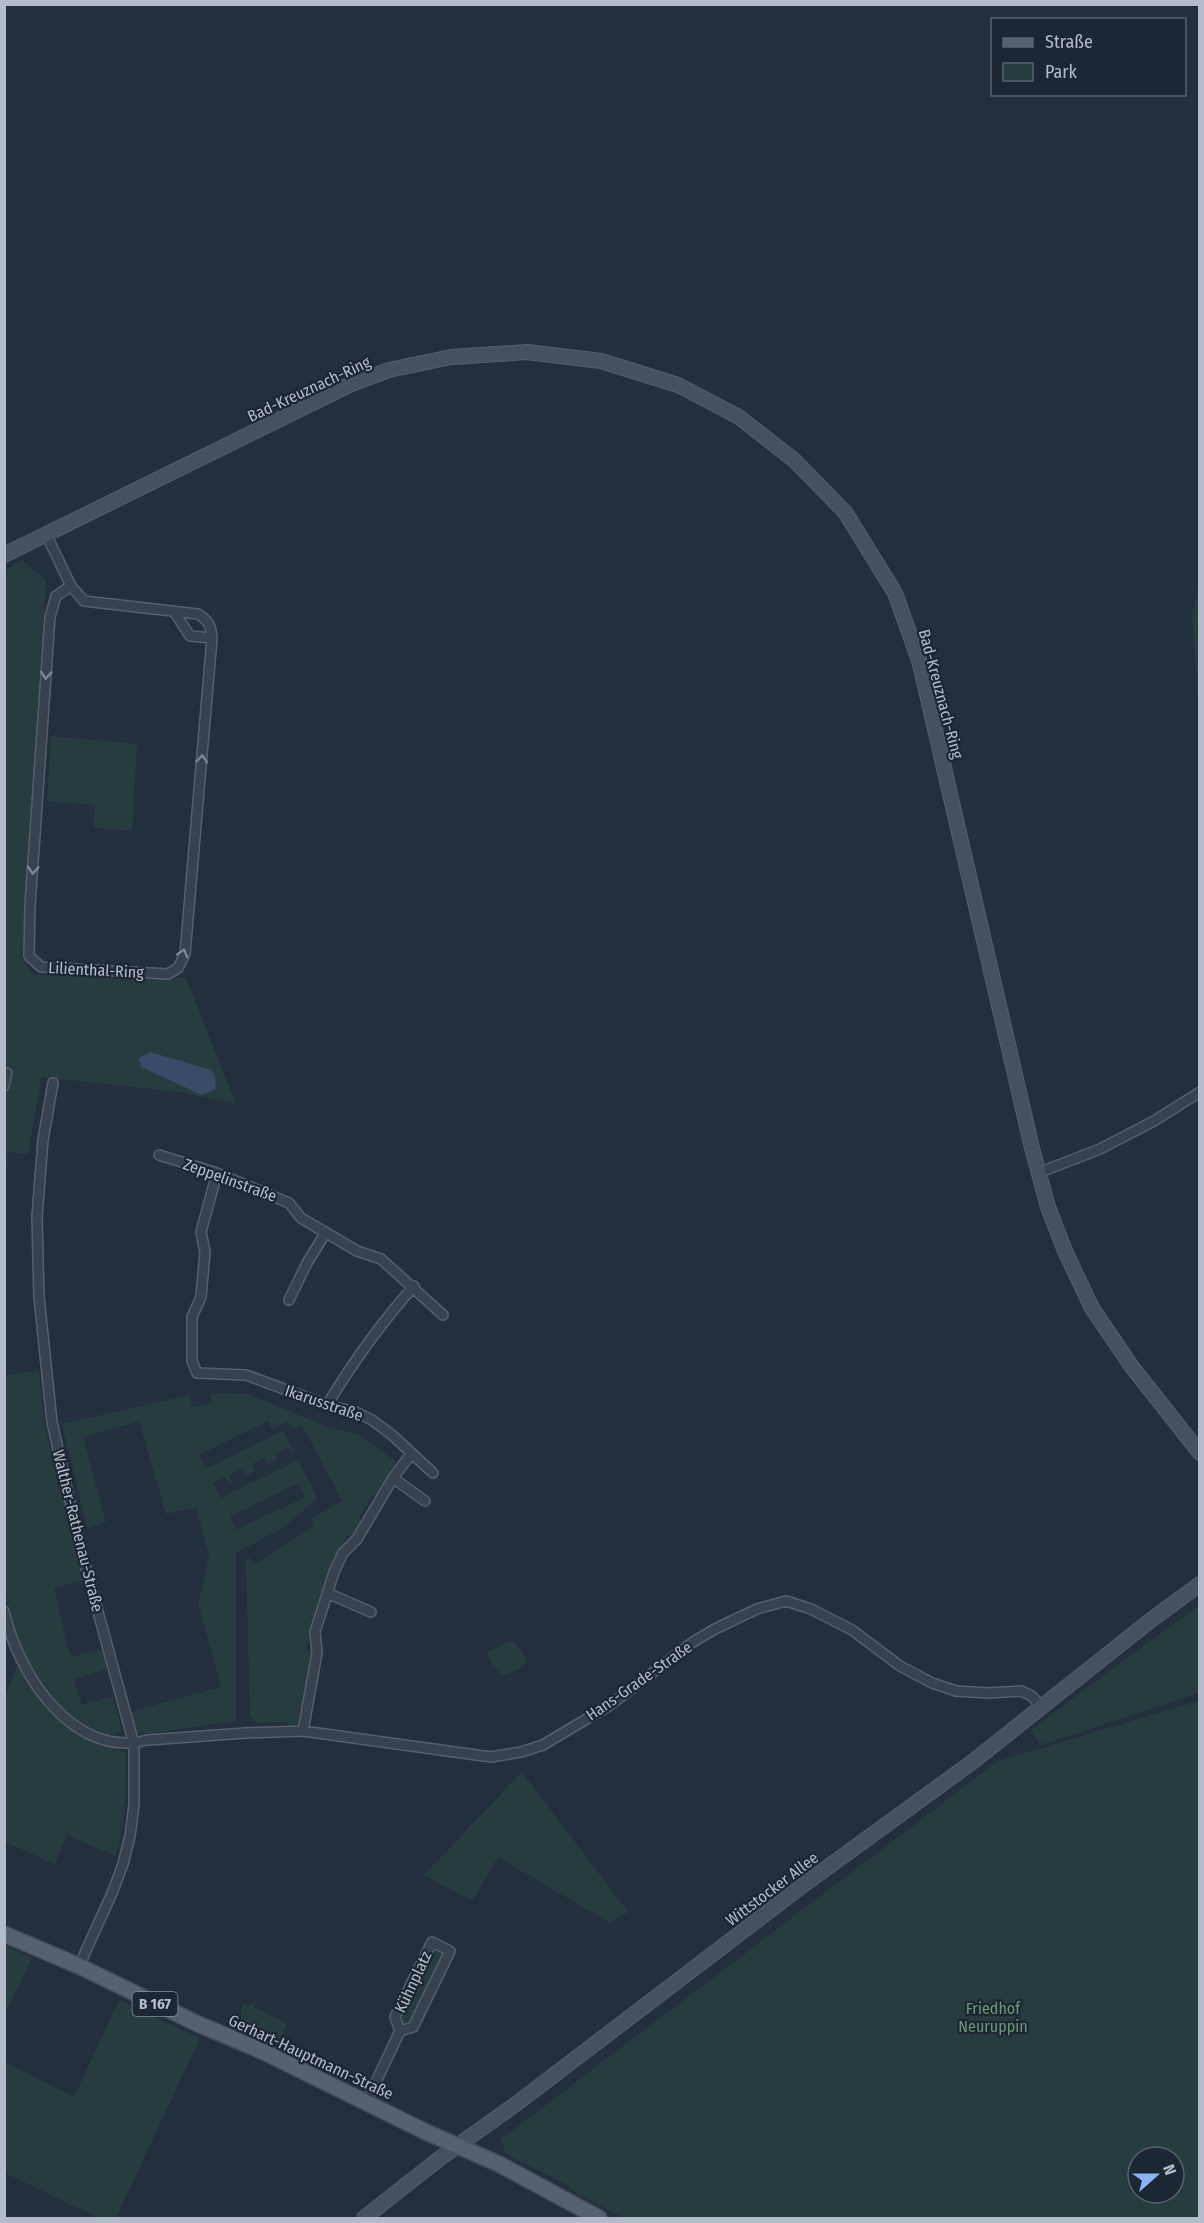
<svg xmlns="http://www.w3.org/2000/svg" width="1204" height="2223" font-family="'Fira Sans Condensed',sans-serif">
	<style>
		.green { fill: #263c3f; fill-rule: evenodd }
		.water { fill: #394c67 }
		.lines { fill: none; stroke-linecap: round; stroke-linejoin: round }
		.minor-casing { stroke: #565f6c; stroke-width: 12 }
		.secondary-casing { stroke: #565f6c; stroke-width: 16 }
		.primary-casing { stroke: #414a57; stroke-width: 18 }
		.minor { stroke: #38414e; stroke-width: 9 }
		.secondary { stroke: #465061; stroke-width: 14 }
		.primary { stroke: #56606e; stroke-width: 15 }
		.oneway { stroke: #7c8592 }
		.labels { text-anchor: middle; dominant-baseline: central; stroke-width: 4.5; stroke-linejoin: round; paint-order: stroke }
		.shield { fill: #1d2633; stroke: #878f9c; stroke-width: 1.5 }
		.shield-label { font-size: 15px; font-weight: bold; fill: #b4bcc9 }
		.street-label { font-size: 16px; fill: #b4bcc9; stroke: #1d2633 }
		.park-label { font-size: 16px; fill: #6b9a76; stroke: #1d2633 }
	</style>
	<rect width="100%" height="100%" fill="#242f3e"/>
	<path class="green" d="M 22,560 L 46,580 L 22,957 L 34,975 L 186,978 L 236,1104 L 180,1092 L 42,1077 L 28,1154 L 8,1152 L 5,1188 L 4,1105 L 7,1094 L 4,1094 L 4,571 Z
		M 1199,586 L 1199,714 L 1192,614 Z
		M 51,736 L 137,744 L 132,831 L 94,828 L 95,805 L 47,801 Z
		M 4,1358 L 7,1375 L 39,1371 L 45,1426 L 84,1580 L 54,1588 L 68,1649 L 72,1657 L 105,1648 L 110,1668 L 74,1679 L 82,1705 L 113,1696 L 122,1731 L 108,1735 L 81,1724 L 61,1708 L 31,1666 L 21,1646 L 12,1623 L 4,1587 Z
		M 210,1393 L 248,1394 L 330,1428 L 358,1434 L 396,1462 L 376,1495 L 372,1496 L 359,1518 L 362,1523 L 354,1538 L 347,1535 L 322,1589 L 306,1650 L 313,1652 L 301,1716 L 299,1723 L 289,1726 L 287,1722 L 257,1723 L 250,1716 L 246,1562 L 249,1557 L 254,1565 L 314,1526 L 311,1519 L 342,1501 L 302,1425 L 293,1429 L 288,1421 L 272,1429 L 268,1421 L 199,1455 L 206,1469 L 283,1431 L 293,1451 L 291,1452 L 288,1447 L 276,1453 L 278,1459 L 268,1464 L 264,1458 L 252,1464 L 255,1471 L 245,1476 L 241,1469 L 229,1475 L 232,1483 L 229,1484 L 225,1477 L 213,1483 L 221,1498 L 298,1460 L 317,1496 L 315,1501 L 284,1527 L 236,1553 L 236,1721 L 149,1734 L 134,1732 L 130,1712 L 221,1687 L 198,1603 L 209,1557 L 196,1507 L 166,1514 L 139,1421 L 83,1437 L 106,1522 L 87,1528 L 62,1424 L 190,1395 L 192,1407 L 212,1404 ZM 298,1483 L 305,1497 L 236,1530 L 230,1516 Z
		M 1199,1605 L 1199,1693 L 1040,1745 L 1031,1730 Z
		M 512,1641 L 520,1649 L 528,1662 L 515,1671 L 502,1675 L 492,1665 L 487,1652 Z
		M 18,1664 L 48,1712 L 75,1732 L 126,1752 C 126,1787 127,1822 115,1856 L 67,1835 L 55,1864 L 5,1842 L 5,1695 Z
		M 1199,1701 L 1199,2218 L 624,2218 L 577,2194 L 566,2184 L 506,2154 L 501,2139 L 998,1761 ZM 1138,2157 L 1174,2157 L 1174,2193 L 1138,2193 Z
		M 522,1772 L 628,1912 L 610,1923 L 498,1857 L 472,1901 L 424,1875 Z
		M 5,1945 L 32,1958 L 5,2013 Z
		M 434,1950 L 442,1954 L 409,2022 L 405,2024 L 402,2022 L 401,2018 Z
		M 119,2000 L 200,2038 L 116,2218 L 99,2218 L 5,2173 L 5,2062 L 74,2097 Z
		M 256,2000 L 254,2007 L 287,2024 L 277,2045 L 240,2028 L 242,2004 L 250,2006 Z"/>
	<path class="water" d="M 150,1052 L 211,1070 L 215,1076 L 216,1089 L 202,1095 L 141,1067 L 139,1058 Z"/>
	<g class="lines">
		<g class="minor-casing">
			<path id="minor" d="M 46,534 L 71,586 L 84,601 L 198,614 C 209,621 211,626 212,638 L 185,954 L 178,968 L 168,974 L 41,967 L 29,956 L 30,906 L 50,617 L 56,596 L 71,586
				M 175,613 L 190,636 L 212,638
				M 53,1083 L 43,1140 L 37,1217 L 39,1297 L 52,1422 L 79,1542 L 134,1744 L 134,1805 L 130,1836 L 123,1864 L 113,1891 L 79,1966
				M 4,1086 L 7,1073
				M 159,1155 L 217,1173 L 289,1203 L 301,1218 L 357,1251 L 381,1259 L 443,1315
				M 217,1173 L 201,1232 L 205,1252 L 201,1297 L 192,1317 L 192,1361 L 197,1373 L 246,1375 L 327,1405 L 356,1412 L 372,1420 L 392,1435 L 433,1473
				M 1038,1173 L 1100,1149 L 1154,1121 L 1200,1092
				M 289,1300 L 307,1263 L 326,1232
				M 327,1405 C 353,1362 381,1323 414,1286
				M 393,1478 L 425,1501
				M 327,1593 L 371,1612
				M 4,1611 C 18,1674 73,1760 148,1740 L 245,1733 L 303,1731 L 491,1757 L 521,1752 L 543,1745 L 610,1705 L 693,1642 L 715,1629 L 757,1609 L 786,1601 L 811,1609 L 852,1630 L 900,1666 L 932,1683 L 956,1691 L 988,1693 L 1021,1691 L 1032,1696 L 1042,1708
				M 303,1731 L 317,1653 L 315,1632 L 334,1572 L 343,1553 L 357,1539 L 393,1478 L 411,1454
				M 366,2103 L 400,2031 L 413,2027 L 450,1951 L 432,1942 L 395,2017 L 400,2031"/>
		</g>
		<g class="secondary-casing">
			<path id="secondary" d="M 4,555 L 349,385 L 389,370 L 451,357 L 527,352 L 601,361 L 678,385 L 739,417 L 794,460 L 845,512 L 895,593 L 919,660 L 1032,1148 L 1048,1207 L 1065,1251 L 1092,1308 L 1132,1367 L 1200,1453
				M 364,2218 L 439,2159 L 516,2104 L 806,1883 L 971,1763 L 1151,1620 L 1200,1584"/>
		</g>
		<g class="primary-casing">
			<path id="primary" d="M 4,1934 L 79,1966 L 198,2024 L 262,2051 L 426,2132 L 499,2164 L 599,2218"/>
		</g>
		<use href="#minor" class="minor"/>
		<use href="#secondary" class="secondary"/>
		<use href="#primary" class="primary"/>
	</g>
	<defs><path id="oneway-chevron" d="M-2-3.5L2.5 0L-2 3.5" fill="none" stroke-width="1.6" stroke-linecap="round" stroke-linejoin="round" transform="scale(1.5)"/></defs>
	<g class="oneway">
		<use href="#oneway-chevron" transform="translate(46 675) rotate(94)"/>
		<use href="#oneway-chevron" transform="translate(202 759) rotate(-85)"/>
		<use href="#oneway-chevron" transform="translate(33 870) rotate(94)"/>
		<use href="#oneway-chevron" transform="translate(183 953) rotate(-75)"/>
	</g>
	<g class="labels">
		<rect class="shield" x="132.5" y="1992" width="45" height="24" rx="4.5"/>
		<g class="shield-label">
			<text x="155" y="2004">B 167</text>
		</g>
		<g class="street-label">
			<text transform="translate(309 389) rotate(-25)">Bad-Kreuznach-Ring</text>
			<text transform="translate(941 694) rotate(75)">Bad-Kreuznach-Ring</text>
			<text transform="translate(96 970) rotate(3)">Lilienthal-Ring</text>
			<text transform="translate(230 1180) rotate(20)">Zeppelinstraße</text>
			<text transform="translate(324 1403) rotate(19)">Ikarusstraße</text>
			<text transform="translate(78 1531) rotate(76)">Walther-Rathenau-Straße</text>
			<text transform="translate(639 1681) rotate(-35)">Hans-Grade-Straße</text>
			<text transform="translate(772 1889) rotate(-37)">Wittstocker Allee</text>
			<text transform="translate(413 1982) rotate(-65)">Kühnplatz</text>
			<text transform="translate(311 2057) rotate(25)">Gerhart-Hauptmann-Straße</text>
		</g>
		<g class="park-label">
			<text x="993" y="2008">Friedhof<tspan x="993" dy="18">Neuruppin</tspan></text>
		</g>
	</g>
	<rect width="1204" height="2223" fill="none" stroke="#b4bcc9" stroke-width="12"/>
	<rect x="991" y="18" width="195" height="78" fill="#1d2633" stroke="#59626f" stroke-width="1.5"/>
	<rect x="1003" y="38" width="30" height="9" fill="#56606e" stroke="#59626f" stroke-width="1.5"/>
	<text x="1045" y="48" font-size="18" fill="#b4bcc9">Straße</text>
	<rect x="1003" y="63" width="30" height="18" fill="#263c3f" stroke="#59626f" stroke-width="1.5"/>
	<text x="1045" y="78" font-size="18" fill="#b4bcc9">Park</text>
	<g transform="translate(1156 2175) rotate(69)"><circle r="28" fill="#1d2633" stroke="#59626f" stroke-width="1.5"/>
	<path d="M0-4.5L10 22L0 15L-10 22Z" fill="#8ab4f8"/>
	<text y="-9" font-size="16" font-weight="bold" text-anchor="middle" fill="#b4bcc9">N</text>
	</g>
</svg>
